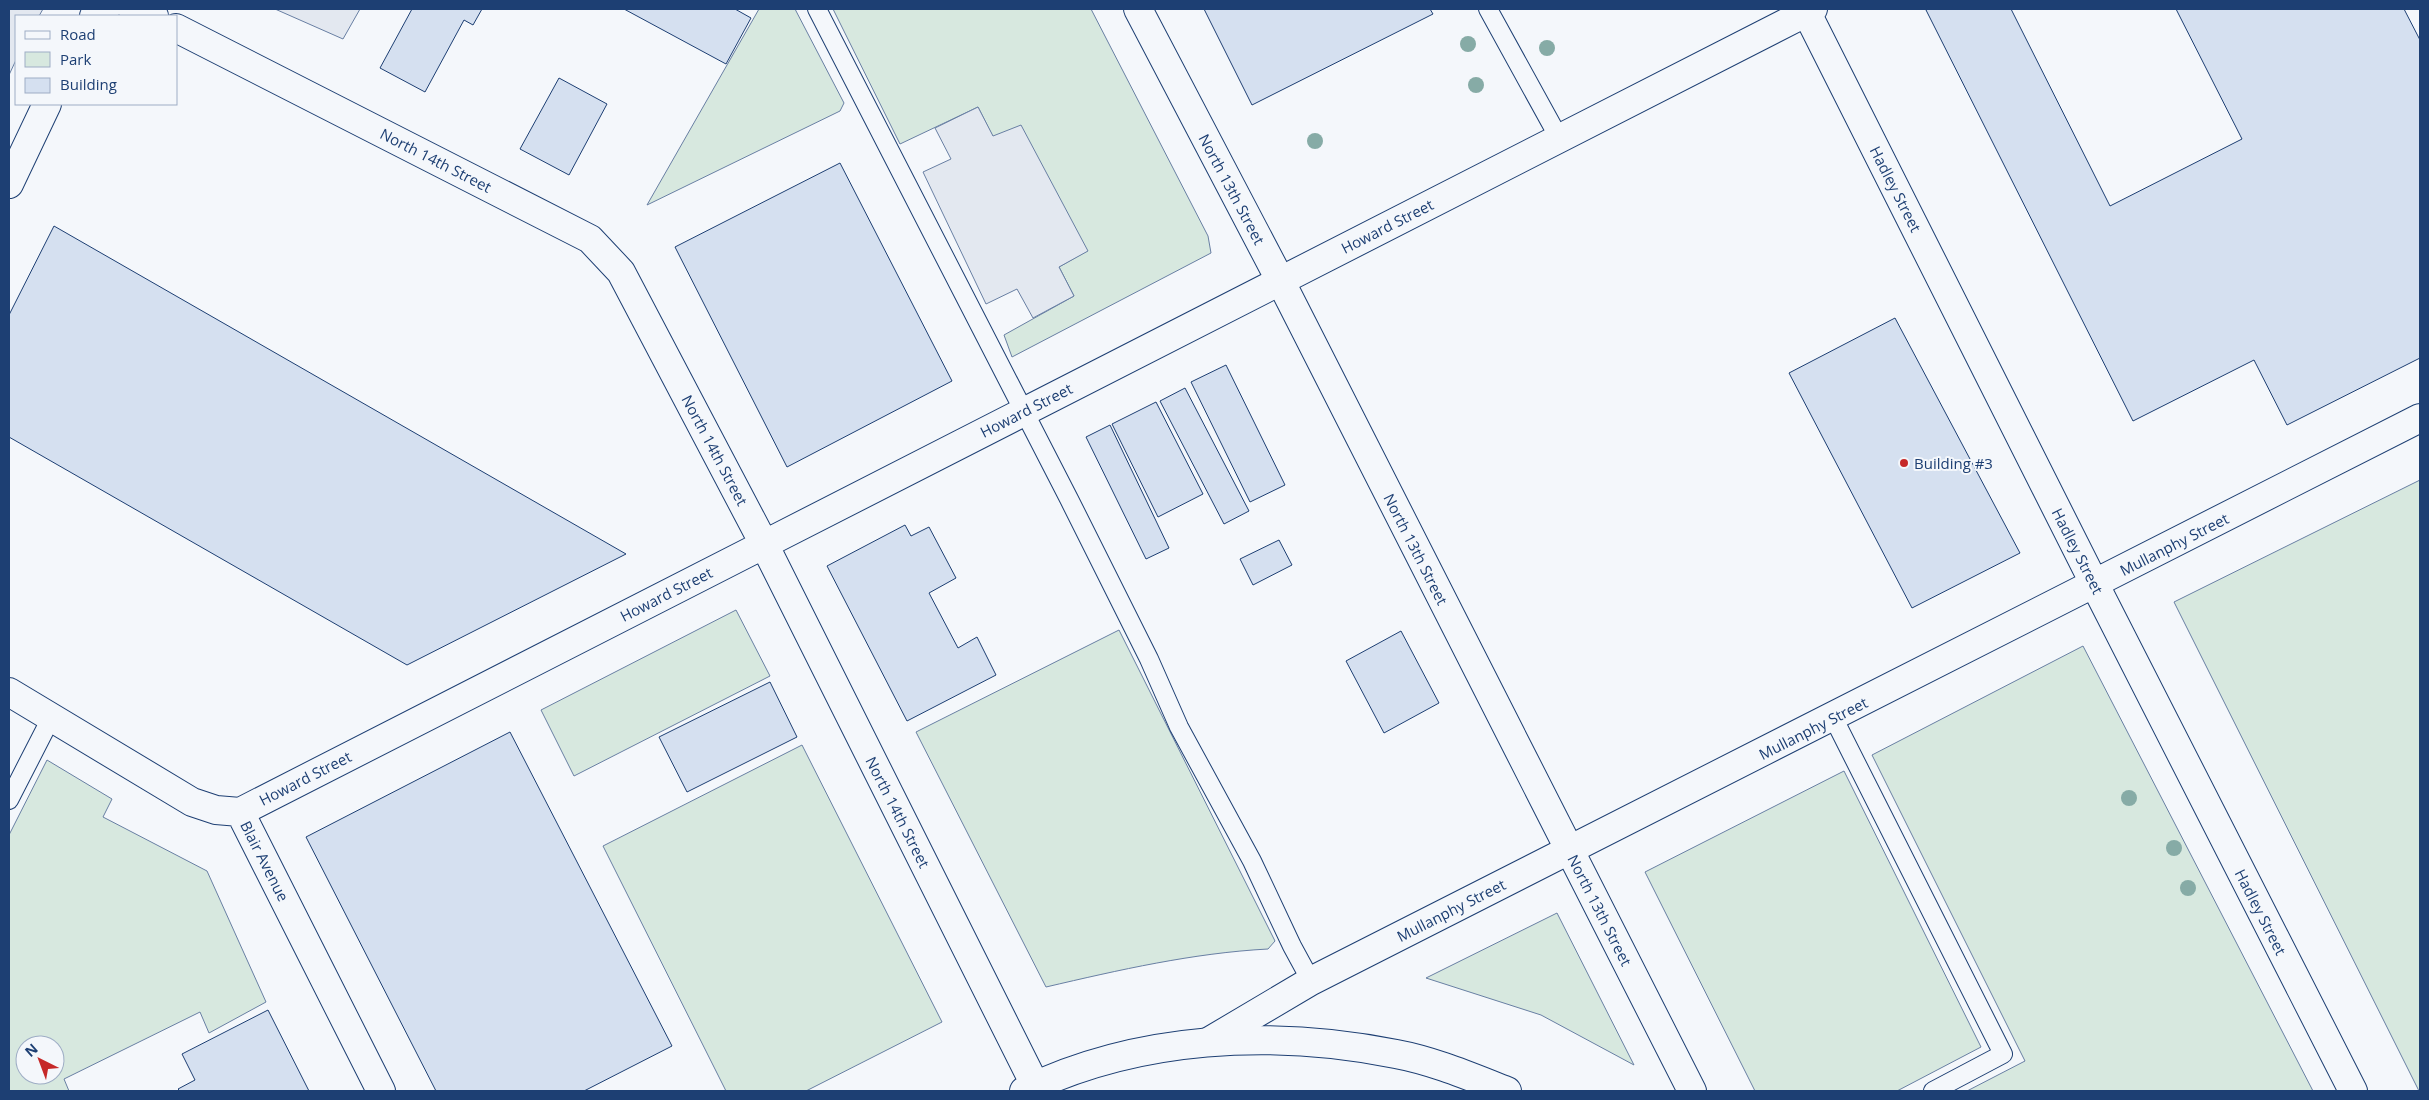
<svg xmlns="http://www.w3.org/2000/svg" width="2429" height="1100" font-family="'Open Sans',sans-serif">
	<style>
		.green { fill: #d7e8df; stroke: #687fa3; fill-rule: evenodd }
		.parking { fill: #e3e8f0; stroke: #687fa3 }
		.building { fill: #d5e0f0; stroke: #1d3f73 }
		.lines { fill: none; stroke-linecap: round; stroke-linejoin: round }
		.lane-casing { stroke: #1d3f73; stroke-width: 20 }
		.street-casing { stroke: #1d3f73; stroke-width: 30 }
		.secondary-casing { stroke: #1d3f73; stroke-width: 30 }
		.primary-casing { stroke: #1d3f73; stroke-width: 30 }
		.lane { stroke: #f4f7fb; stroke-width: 18 }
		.street { stroke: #f4f7fb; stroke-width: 28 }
		.secondary { stroke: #f4f7fb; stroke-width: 28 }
		.primary { stroke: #f4f7fb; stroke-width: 28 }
		.tree { fill: #86aba6 }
		.poi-dot { fill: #c62828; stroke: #f4f7fb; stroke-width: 2 }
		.labels { text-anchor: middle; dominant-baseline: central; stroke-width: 4; stroke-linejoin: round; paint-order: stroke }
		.street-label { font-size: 15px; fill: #1d3f73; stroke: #f4f7fb }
		.poi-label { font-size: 15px; fill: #1d3f73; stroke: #f4f7fb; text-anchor: start }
	</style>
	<rect width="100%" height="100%" fill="#f4f7fb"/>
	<path class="green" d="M 759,9 L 795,9 L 844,103 L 840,111 L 647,205 Z
		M 833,9 L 1091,9 L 1208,236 L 1211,253 L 1012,357 L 1004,335 L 1074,296 L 1059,267 L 1087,251 L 993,137 L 978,107 L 900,144 Z
		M 2420,480 L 2420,1091 L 2419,1091 L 2174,602 Z
		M 736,610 L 770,676 L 574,776 L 541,710 Z
		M 1119,630 L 1275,941 L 1268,949 C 1193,953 1119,970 1046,987 L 916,732 Z
		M 2083,646 L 2313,1091 L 1967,1091 L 2025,1061 L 1872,755 Z
		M 802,745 L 942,1022 L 806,1091 L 726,1091 L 603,846 Z
		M 47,760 L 112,799 L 103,817 L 207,871 L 266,1002 L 209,1033 L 200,1012 L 64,1079 L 69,1091 L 9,1091 L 9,835 ZM 25,1045 L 55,1045 L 55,1075 L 25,1075 Z
		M 1844,771 L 1981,1047 L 1897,1091 L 1755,1091 L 1645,872 Z
		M 1557,913 L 1634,1065 L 1541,1015 L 1426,978 Z"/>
	<path class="parking" d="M 9,9 L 43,9 L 39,16 L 16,16 L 16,60 L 9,75 Z
		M 275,9 L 360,9 L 343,39 Z
		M 978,107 L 993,136 L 1021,125 L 1088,251 L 1059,267 L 1074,296 L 1033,318 L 1017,289 L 986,304 L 923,172 L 951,159 L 935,128 Z"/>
	<path class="building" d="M 412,9 L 482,9 L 473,25 L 464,20 L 425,92 L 380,68 Z
		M 624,9 L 735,9 L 751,18 L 726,64 Z
		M 1204,9 L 1430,9 L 1433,14 L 1252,105 Z
		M 1928,9 L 2011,9 L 2110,206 L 2242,139 L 2176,9 L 2404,9 L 2420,40 L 2420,358 L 2287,425 L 2254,360 L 2133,421 L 1926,10 Z
		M 559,78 L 607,104 L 569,175 L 520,149 Z
		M 840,163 L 952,381 L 787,467 L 675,247 Z
		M 54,226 L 626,554 L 407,665 L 9,437 L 9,315 Z
		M 1895,318 L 2020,553 L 1912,608 L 1789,373 Z
		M 1226,365 L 1285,485 L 1250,502 L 1191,382 Z
		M 1185,388 L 1249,511 L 1224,524 L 1160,401 Z
		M 1156,402 L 1203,494 L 1158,517 L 1112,424 Z
		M 1110,425 L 1169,548 L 1146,559 L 1086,437 Z
		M 905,525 L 911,536 L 929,527 L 956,578 L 929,593 L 958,648 L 977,637 L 996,675 L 907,721 L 827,566 Z
		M 1279,540 L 1292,565 L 1253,585 L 1240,559 Z
		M 1401,631 L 1439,703 L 1384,733 L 1346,661 Z
		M 770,682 L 797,737 L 687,792 L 659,737 Z
		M 510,732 L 672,1046 L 584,1091 L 436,1091 L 306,837 Z
		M 268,1010 L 309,1091 L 180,1091 L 178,1089 L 195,1080 L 182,1054 Z"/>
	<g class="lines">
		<g class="lane-casing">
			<path id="lane" d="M 817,9 L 1069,499 L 1149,659 L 1179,727 L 1252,861 L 1292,946 L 1311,981
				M 1488,9 L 1559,138
				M 1833,717 L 2003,1054 L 1933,1091
				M 9,800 L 51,718"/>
		</g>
		<g class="street-casing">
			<path id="street" d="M 132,9 L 154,16
				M 1805,9 L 2095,585 L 2353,1091
				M 94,16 L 106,9
				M 176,28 L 590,239 L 621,272 L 764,544 L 1038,1091
				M 9,184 L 47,104
				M 9,692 L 192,802 L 216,810 L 240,812
				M 240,812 L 1813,9
				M 240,812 L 381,1091
				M 1208,1042 L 1311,981 L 2420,418"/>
		</g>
		<g class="secondary-casing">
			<path id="secondary" d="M 1138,9 L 1280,280 L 1692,1091"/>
		</g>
		<g class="primary-casing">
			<path id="primary" d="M 1024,1091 C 1137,1036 1273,1029 1396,1054 C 1434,1061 1471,1077 1507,1091"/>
		</g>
		<use href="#lane" class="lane"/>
		<use href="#street" class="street"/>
		<use href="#secondary" class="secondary"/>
		<use href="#primary" class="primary"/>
	</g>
	<g class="tree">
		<circle cx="1468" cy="44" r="8"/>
		<circle cx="1547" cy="48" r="8"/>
		<circle cx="1476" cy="85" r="8"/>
		<circle cx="1315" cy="141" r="8"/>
		<circle cx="2129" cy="798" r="8"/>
		<circle cx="2174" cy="848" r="8"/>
		<circle cx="2188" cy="888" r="8"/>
	</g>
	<circle class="poi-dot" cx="1904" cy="463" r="5"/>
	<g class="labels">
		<g class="street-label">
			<text transform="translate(436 160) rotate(27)">North 14th Street</text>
			<text transform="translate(1232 189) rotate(62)">North 13th Street</text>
			<text transform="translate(1896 189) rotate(63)">Hadley Street</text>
			<text transform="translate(1387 226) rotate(-27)">Howard Street</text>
			<text transform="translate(1026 410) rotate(-27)">Howard Street</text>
			<text transform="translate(715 450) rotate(62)">North 14th Street</text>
			<text transform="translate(2174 544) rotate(-27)">Mullanphy Street</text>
			<text transform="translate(1416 549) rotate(63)">North 13th Street</text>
			<text transform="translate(2078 551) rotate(63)">Hadley Street</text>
			<text transform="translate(666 594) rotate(-27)">Howard Street</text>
			<text transform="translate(1813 728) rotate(-27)">Mullanphy Street</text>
			<text transform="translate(305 778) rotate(-27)">Howard Street</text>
			<text transform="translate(898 812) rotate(63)">North 14th Street</text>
			<text transform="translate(265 861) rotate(63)">Blair Avenue</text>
			<text transform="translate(1451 910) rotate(-27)">Mullanphy Street</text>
			<text transform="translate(1600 910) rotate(63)">North 13th Street</text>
			<text transform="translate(2261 912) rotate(63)">Hadley Street</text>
		</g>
		<g class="poi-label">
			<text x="1914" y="463">Building #3</text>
		</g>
	</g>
	<rect width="2429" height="1100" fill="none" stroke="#1d3f73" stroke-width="20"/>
	<rect x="15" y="15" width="162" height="90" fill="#f4f7fb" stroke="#9eadc5"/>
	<rect x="25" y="31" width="25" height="8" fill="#f4f7fb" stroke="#9eadc5"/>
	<text x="60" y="40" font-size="15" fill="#1d3f73">Road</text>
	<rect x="25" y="52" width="25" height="15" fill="#d7e8df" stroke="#9eadc5"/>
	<text x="60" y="65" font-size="15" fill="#1d3f73">Park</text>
	<rect x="25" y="78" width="25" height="15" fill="#d5e0f0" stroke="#9eadc5"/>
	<text x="60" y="90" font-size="15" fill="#1d3f73">Building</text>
	<g transform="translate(40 1060) rotate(318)"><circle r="24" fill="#f4f7fb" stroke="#9eadc5"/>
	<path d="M0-4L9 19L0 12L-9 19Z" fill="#c62828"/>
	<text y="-8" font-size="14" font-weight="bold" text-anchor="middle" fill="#1d3f73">N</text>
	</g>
</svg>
